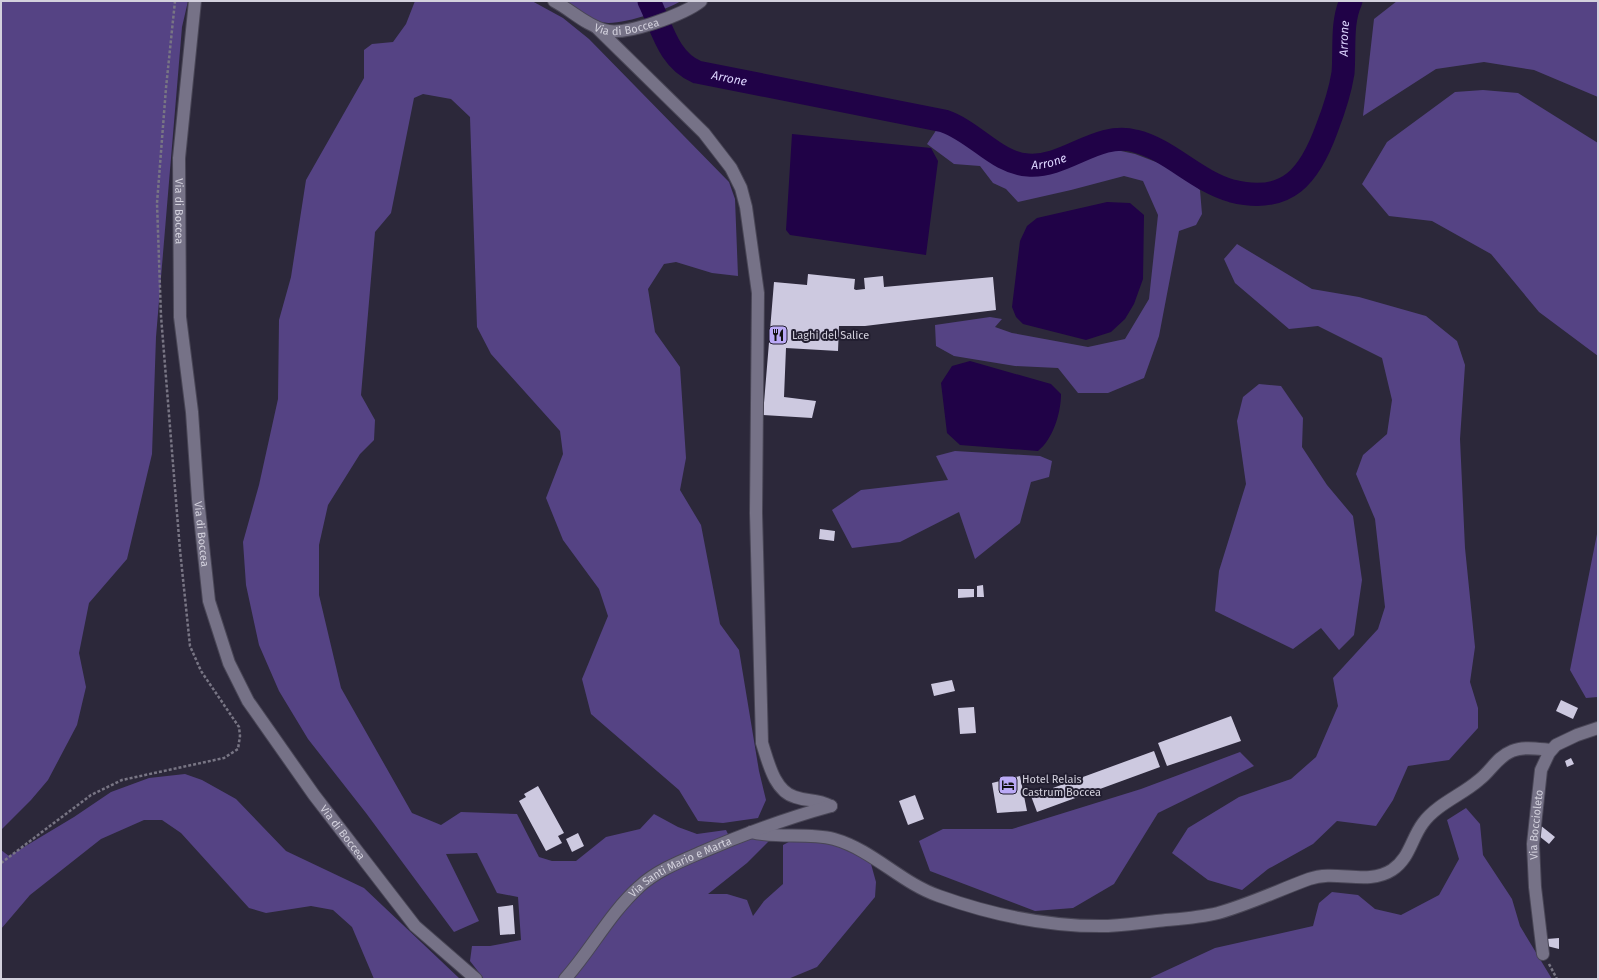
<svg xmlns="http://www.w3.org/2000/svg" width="1599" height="980" font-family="'Fira Sans',sans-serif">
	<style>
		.green { fill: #554384 }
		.water { fill: #200247 }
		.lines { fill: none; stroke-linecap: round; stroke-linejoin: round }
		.river { stroke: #200247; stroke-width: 23 }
		.building { fill: #cdc9e0 }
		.minor-casing { stroke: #494656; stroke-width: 14 }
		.path { stroke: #787584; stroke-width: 2.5; stroke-dasharray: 3 2; stroke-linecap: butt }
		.minor { stroke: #767287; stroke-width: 12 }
		.labels { text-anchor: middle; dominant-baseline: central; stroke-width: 4; stroke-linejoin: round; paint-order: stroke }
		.street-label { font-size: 11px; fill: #d3d1dd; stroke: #221e30 }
		.poi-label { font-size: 11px; fill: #d3d1dd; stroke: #221e30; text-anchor: start }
		.water-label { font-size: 12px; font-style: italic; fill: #ddd5ff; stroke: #221e30 }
	</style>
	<rect width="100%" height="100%" fill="#2c283a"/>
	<path class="green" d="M 1,1 L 188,1 L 182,27 L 156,337 L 152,454 L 127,559 L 89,603 L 79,653 L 86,687 L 77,725 L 48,780 L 31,800 L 1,830 Z
		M 415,1 L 532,1 L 563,18 L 589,39 L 729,182 L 735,199 L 738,276 L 712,273 L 676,262 L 664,264 L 648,289 L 655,332 L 680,367 L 686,458 L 680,490 L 701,525 L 720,624 L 739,650 L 759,771 L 766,800 L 758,818 L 723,823 L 698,821 L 679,790 L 591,714 L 582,679 L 608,616 L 599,589 L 563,540 L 546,498 L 563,454 L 560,431 L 491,354 L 477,327 L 470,117 L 451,99 L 423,94 L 414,98 L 391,213 L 375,232 L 361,395 L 375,420 L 374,440 L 360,454 L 328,505 L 319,545 L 319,595 L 341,688 L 412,813 L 441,825 L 461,812 L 517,814 L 539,857 L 552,861 L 576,861 L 606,837 L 640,829 L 654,814 L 678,827 L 697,834 L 726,830 L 729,836 L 656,872 L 561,979 L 484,979 L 470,961 L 472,946 L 490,946 L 521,940 L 518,897 L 497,893 L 477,853 L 446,854 L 479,921 L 454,932 L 366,813 L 308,739 L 279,691 L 259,645 L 246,585 L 243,542 L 259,485 L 278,399 L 279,320 L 291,277 L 306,180 L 364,78 L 364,50 L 372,44 L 393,42 L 406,24 Z
		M 564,1 L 681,1 C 666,10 618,27 601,22 C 589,18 575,7 564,1 Z
		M 1397,1 L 1598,1 L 1598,97 L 1534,70 L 1484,62 L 1436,69 L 1363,116 L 1374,19 Z
		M 1483,90 L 1518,93 L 1598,143 L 1598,356 L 1539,312 L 1491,254 L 1432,221 L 1389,216 L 1362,184 L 1387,142 L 1455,92 Z
		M 937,129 L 960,134 L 997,160 L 1033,173 L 1107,148 L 1135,154 L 1177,170 L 1200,190 L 1202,214 L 1196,225 L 1179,231 L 1159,336 L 1144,378 L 1108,393 L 1078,393 L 1058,368 L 1015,366 L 954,356 L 936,346 L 935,325 L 990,317 L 1002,319 L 995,327 L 1012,333 L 1088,347 L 1125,339 L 1149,299 L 1158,215 L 1143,181 L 1124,176 L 1071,190 L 1018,202 L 1006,189 L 993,183 L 980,166 L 954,164 L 927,144 Z
		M 1237,244 L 1312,289 L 1359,297 L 1426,316 L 1457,341 L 1465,365 L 1460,439 L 1465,548 L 1475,647 L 1470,682 L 1478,708 L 1478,728 L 1449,760 L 1408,766 L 1393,800 L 1376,826 L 1337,821 L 1313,844 L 1268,869 L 1242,890 L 1208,880 L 1172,853 L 1188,828 L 1239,797 L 1291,779 L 1316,757 L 1338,706 L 1333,678 L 1378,629 L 1385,607 L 1375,519 L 1356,474 L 1363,455 L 1387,434 L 1392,400 L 1382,358 L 1318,326 L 1289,329 L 1235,283 L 1224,259 Z
		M 1259,384 L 1281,386 L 1303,418 L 1302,447 L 1327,485 L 1353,516 L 1362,580 L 1354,635 L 1339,650 L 1321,628 L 1293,649 L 1215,611 L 1219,571 L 1246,484 L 1237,421 L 1243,397 Z
		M 955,451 L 1040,456 L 1052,461 L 1049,477 L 1031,482 L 1020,523 L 975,559 L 959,512 L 900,542 L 852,548 L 832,510 L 861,490 L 948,480 L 936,456 Z
		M 1598,529 L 1598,697 L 1586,698 L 1570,670 Z
		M 1240,752 L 1254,766 L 1158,813 L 1114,884 L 1073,908 L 1035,911 L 930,871 L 919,841 L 943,829 L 1012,829 L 1141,789 Z
		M 185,774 L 202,780 L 236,799 L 286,851 L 364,888 L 460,979 L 374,979 L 352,927 L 333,910 L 311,906 L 266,913 L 249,908 L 181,833 L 162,820 L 144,820 L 101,839 L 30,895 L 1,929 L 1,850 L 9,856 L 74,817 L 111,792 L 149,778 Z
		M 1466,808 L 1480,824 L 1483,855 L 1512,899 L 1520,926 L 1552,979 L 1148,979 L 1215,948 L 1313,926 L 1319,903 L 1332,892 L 1358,895 L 1375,909 L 1401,915 L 1439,895 L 1459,859 L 1447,820 Z
		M 778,832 L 747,863 L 708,894 L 727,894 L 747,900 L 753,916 L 764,901 L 783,884 L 783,845 L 802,835 L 852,848 L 871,864 L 876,882 L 875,897 L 817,967 L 788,979 L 570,979 L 621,915 L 641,891 L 654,880 L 731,842 Z"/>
	<path class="water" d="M 792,134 L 931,148 L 938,161 L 926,255 L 790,235 L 786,230 Z
		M 1107,202 L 1130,203 L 1144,215 L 1143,279 L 1134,304 L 1125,319 L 1111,332 L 1086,340 L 1023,324 L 1016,317 L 1012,307 L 1020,241 L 1027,226 L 1037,218 Z
		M 970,361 L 1051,384 L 1061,394 C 1061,413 1053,439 1038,451 L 960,445 L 947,433 L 941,383 L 952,366 Z"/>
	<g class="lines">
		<path class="river" id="s1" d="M 649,1 C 662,27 668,60 697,72 L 944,121 C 976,132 996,163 1028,165 C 1066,168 1097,131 1135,141 C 1169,149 1196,181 1232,191 C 1288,205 1310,175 1327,128 C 1334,110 1340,92 1343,73 C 1345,50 1341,22 1351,1"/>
	</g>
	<path class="building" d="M 808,274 L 855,279 L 854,289 L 856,290 L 865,289 L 864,278 L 883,276 L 884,287 L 993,277 L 996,310 L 865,326 L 839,326 L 838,351 L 786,348 L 784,397 L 816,401 L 812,418 L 763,415 L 774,282 L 807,285 Z
		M 820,529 L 835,531 L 834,541 L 819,539 Z
		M 983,585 L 984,597 L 977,597 L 977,586 Z
		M 958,589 L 974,589 L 974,597 L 958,598 Z
		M 952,680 L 955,691 L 934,696 L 931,684 Z
		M 1561,700 L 1578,708 L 1573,719 L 1556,711 Z
		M 974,707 L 976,733 L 960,734 L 958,708 Z
		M 1231,716 L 1241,741 L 1167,766 L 1158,743 Z
		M 1154,751 L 1160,767 L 1037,812 L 1031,796 Z
		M 1571,758 L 1574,764 L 1567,767 L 1565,761 Z
		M 1020,776 L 1027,811 L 997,813 L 992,783 Z
		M 538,786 L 564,833 L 558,836 L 562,843 L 546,851 L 519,801 L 526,797 L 524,794 Z
		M 915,795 L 924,819 L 908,825 L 899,801 Z
		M 1540,825 L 1555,837 L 1549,844 L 1539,836 Z
		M 578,833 L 584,846 L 572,852 L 566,839 Z
		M 513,905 L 515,934 L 500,935 L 498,907 Z
		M 1559,938 L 1559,949 L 1547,946 L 1547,939 Z"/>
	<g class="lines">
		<g class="minor-casing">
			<g id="minor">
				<path id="s2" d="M 195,1 L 179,158 L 180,317 L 192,412 L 198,499 L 209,601 L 229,663 L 248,701 L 314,795 L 415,926 L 476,979"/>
				<path id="s3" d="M 554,1 C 571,10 586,25 604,30 C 624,37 685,14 701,1"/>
				<path d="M 596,27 L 704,133 L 731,168 L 741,188 L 746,207 L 758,293 L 756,513 L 762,743 C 768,761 774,791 795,797 C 809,802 815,798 831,806"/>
				<path d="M 751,832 C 778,839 807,832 834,839 C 873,850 901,883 939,896 C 992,915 1052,927 1108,926 C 1124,925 1141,923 1157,921 C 1177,919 1198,918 1218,913 C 1250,904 1279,890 1309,879 C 1336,869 1367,886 1392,870 C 1410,858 1411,839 1423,823 C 1437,804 1462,795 1479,780 C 1491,771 1497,757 1512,751 C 1524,746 1539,749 1551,750"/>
				<path id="s4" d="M 1543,954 L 1535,887 L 1533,844 L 1541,770 L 1549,753 L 1556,745 L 1577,735 L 1598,728"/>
				<path id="s5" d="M 565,979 C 591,950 610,913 639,887 C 656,871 681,861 702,852 C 744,834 787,818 831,806"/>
			</g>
		</g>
		<path class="path" d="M 1,863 L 91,795 L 122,780 L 224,758 L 238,749 L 240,736 L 239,727 L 201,671 L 190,646 L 180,550 L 161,316 L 157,203 L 166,88 L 175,1
			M 1549,964 L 1557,979"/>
		<use href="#minor" class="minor"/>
	</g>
	<defs>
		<g id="restaurant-square" transform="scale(1)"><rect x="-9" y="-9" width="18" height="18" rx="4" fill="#bbaaf6" stroke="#221e30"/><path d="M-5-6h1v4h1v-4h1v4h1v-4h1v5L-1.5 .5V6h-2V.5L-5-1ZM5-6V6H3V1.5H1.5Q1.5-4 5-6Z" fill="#111"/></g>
		<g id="hotel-square" transform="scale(1)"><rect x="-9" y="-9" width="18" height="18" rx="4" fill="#bbaaf6" stroke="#221e30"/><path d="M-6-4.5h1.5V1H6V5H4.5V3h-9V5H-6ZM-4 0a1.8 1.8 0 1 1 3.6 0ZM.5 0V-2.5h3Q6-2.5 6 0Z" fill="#111"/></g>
	</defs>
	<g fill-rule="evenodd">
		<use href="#restaurant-square" x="778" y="335"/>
		<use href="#hotel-square" x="1008" y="785"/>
	</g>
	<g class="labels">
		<g class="street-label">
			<text stroke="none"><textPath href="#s3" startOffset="81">Via di Boccea</textPath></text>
			<text stroke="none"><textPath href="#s2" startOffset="211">Via di Boccea</textPath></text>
			<text stroke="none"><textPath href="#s2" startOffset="535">Via di Boccea</textPath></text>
			<text stroke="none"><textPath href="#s4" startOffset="130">Via Boccioleto</textPath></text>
			<text stroke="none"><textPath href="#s2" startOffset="872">Via di Boccea</textPath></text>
			<text stroke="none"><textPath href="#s5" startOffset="164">Via Santi Mario e Marta</textPath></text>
		</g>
		<g class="poi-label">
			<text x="792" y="335">Laghi del Salice</text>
			<text x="1022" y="779">Hotel Relais<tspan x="1022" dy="13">Castrum Boccea</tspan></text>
		</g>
		<g class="water-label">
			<text stroke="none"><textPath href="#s1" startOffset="878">Arrone</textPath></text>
			<text stroke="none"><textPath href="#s1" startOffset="121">Arrone</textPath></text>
			<text stroke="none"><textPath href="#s1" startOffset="457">Arrone</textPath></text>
		</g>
	</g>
	<rect width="1599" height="980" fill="none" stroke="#d3d1dd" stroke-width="4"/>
</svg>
